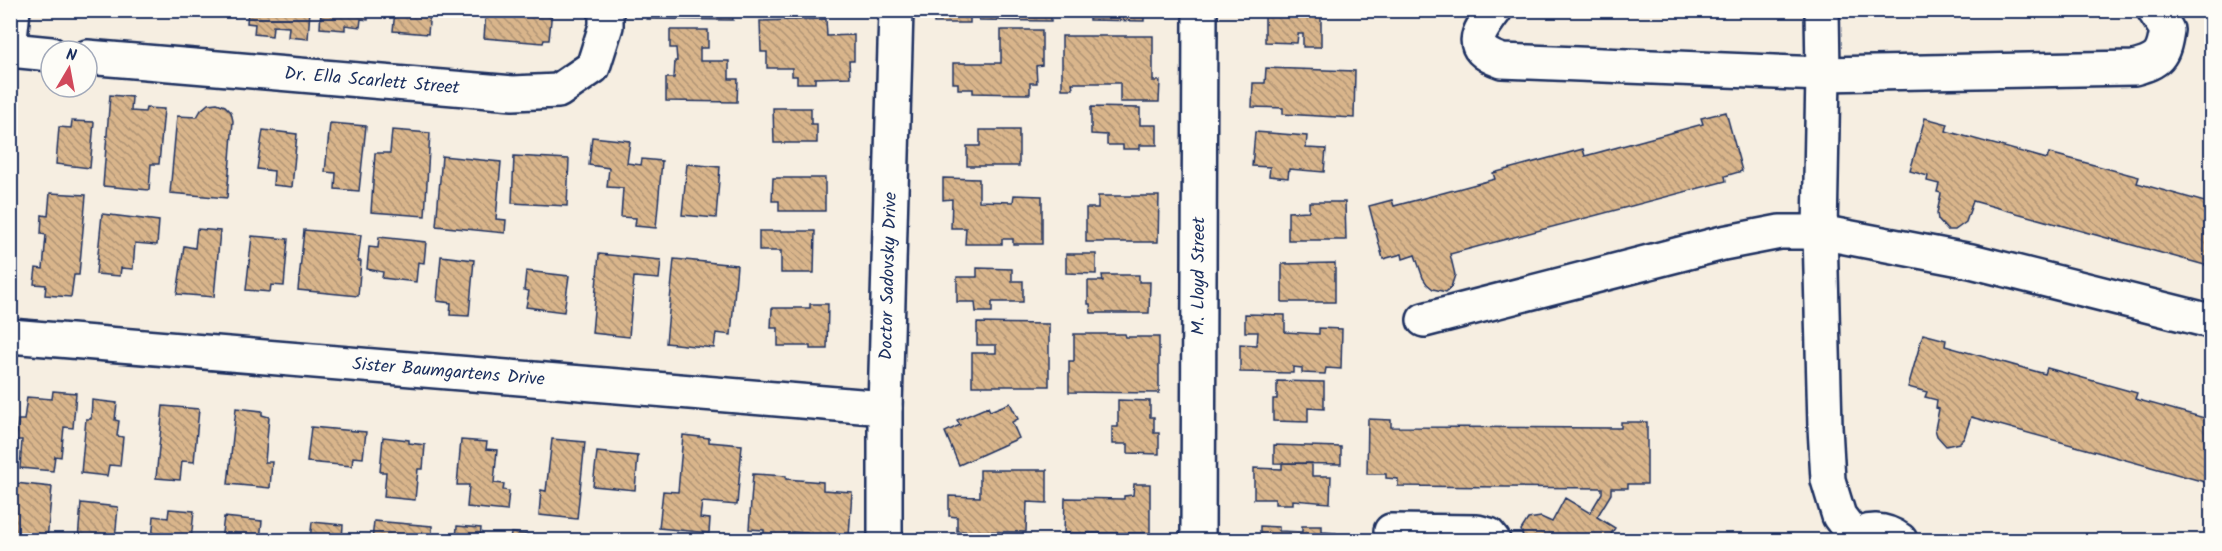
<svg xmlns="http://www.w3.org/2000/svg" width="2222" height="551" font-family="Kalam,sans-serif">
	<style>
		.building { fill: url(#building-back-hatch); stroke: #1b2f5e; stroke-width: 1.5 }
		.lines { fill: none; stroke-linecap: round; stroke-linejoin: round }
		.minor-casing { stroke: #1b2f5e; stroke-width: 38 }
		.minor { stroke: #fdfcf7; stroke-width: 33 }
		.labels { text-anchor: middle; dominant-baseline: central; stroke-width: 6; stroke-linejoin: round; paint-order: stroke }
		.street-label { font-size: 18px; fill: #1b2f5e; stroke: #fdfcf7 }
	</style>
	<defs>
		<pattern id="building-back-hatch" width="6" height="6" patternUnits="userSpaceOnUse" patternTransform="scale(1.5)"><rect width="6" height="6" fill="#d9b58b"/><path d="M-1 5l2 2M0 0l6 6M5-1l2 2" fill="none" stroke="#af9475"/></pattern>
	</defs>
	<rect width="100%" height="100%" fill="#f6eee1"/>
	<filter id="ink" filterUnits="userSpaceOnUse"><feTurbulence type="fractalNoise" baseFrequency=".0167" numOctaves="2"/><feDisplacementMap in="SourceGraphic" scale="12" xChannelSelector="R" yChannelSelector="G"/><feConvolveMatrix kernelMatrix="1 2 1 2 8 2 1 2 1" color-interpolation-filters="sRGB"/></filter>
	<g filter="url(#ink)">
		<path class="building" d="M 248,10 L 310,10 L 308,39 L 288,37 L 289,27 L 273,26 L 272,36 L 254,34 L 255,24 L 247,23 Z
			M 321,10 L 386,10 L 385,17 L 368,15 L 368,20 L 361,19 L 360,27 L 345,25 L 345,30 L 320,28 Z
			M 395,10 L 430,10 L 428,34 L 393,31 Z
			M 495,10 L 552,10 L 549,40 L 544,40 L 543,43 L 484,38 L 486,12 L 495,13 Z
			M 647,10 L 732,10 L 733,20 L 647,19 Z
			M 934,10 L 970,10 L 970,23 L 934,23 Z
			M 979,10 L 1051,10 L 1051,21 L 979,20 Z
			M 1089,10 L 1144,10 L 1144,21 L 1089,20 Z
			M 1265,10 L 1321,10 L 1321,47 L 1303,47 L 1303,34 L 1298,34 L 1297,43 L 1265,42 Z
			M 826,19 L 827,36 L 854,35 L 854,61 L 849,61 L 850,77 L 815,78 L 815,83 L 797,83 L 797,76 L 792,76 L 792,68 L 767,68 L 767,52 L 761,52 L 760,21 Z
			M 670,30 L 708,30 L 708,48 L 700,48 L 700,61 L 729,61 L 729,79 L 738,79 L 737,102 L 666,101 L 666,78 L 674,78 L 675,61 L 677,61 L 676,48 L 670,48 Z
			M 1001,30 L 1042,30 L 1042,65 L 1036,66 L 1037,83 L 1030,83 L 1030,94 L 973,93 L 973,89 L 958,89 L 958,83 L 953,83 L 953,63 L 1001,63 Z
			M 1062,36 L 1153,36 L 1153,81 L 1160,81 L 1159,102 L 1120,102 L 1120,83 L 1072,83 L 1073,89 L 1062,89 Z
			M 1266,68 L 1355,71 L 1354,118 L 1283,114 L 1283,108 L 1252,107 L 1253,83 L 1265,83 Z
			M 110,95 L 132,97 L 131,111 L 145,112 L 146,108 L 164,109 L 159,164 L 151,164 L 149,190 L 103,186 Z
			M 217,103 L 225,106 L 231,112 L 233,121 L 227,198 L 170,193 L 177,116 L 197,117 L 201,110 L 208,104 Z
			M 1091,107 L 1140,108 L 1140,125 L 1157,125 L 1157,145 L 1140,145 L 1140,149 L 1123,149 L 1123,145 L 1107,145 L 1107,135 L 1091,134 Z
			M 773,108 L 811,108 L 811,124 L 817,124 L 817,143 L 774,143 Z
			M 1726,112 L 1742,171 L 1725,176 L 1726,181 L 1450,254 L 1455,275 L 1451,287 L 1446,292 L 1433,289 L 1427,284 L 1423,278 L 1415,255 L 1403,259 L 1402,254 L 1383,259 L 1369,206 L 1392,200 L 1394,206 L 1495,179 L 1493,173 L 1583,149 L 1585,156 L 1703,124 L 1701,118 Z
			M 1925,118 L 1948,124 L 1946,131 L 2047,159 L 2049,153 L 2139,177 L 2137,183 L 2212,204 L 2212,267 L 1973,201 L 1966,222 L 1955,230 L 1947,230 L 1938,220 L 1937,213 L 1941,193 L 1937,192 L 1939,184 L 1927,181 L 1928,176 L 1910,171 Z
			M 72,121 L 94,122 L 90,168 L 56,164 L 59,127 L 71,128 Z
			M 330,123 L 366,126 L 359,191 L 335,189 L 336,173 L 325,172 Z
			M 263,130 L 297,134 L 292,187 L 273,185 L 274,171 L 257,169 Z
			M 392,130 L 430,133 L 425,216 L 371,212 L 375,153 L 390,153 Z
			M 980,130 L 1019,130 L 1019,166 L 967,166 L 967,146 L 980,146 Z
			M 1255,132 L 1307,136 L 1306,148 L 1326,149 L 1324,172 L 1289,169 L 1288,178 L 1269,176 L 1270,167 L 1252,166 Z
			M 592,137 L 630,141 L 627,163 L 641,165 L 642,159 L 662,161 L 656,228 L 635,226 L 636,218 L 621,217 L 623,188 L 607,187 L 609,168 L 589,165 Z
			M 442,156 L 501,162 L 496,219 L 506,220 L 505,233 L 436,226 Z
			M 514,156 L 569,159 L 567,206 L 512,203 Z
			M 687,164 L 720,167 L 716,218 L 682,215 Z
			M 773,178 L 825,178 L 825,211 L 779,211 L 779,201 L 772,201 Z
			M 943,178 L 979,179 L 979,201 L 1013,202 L 1014,195 L 1042,196 L 1042,244 L 1013,244 L 1013,239 L 1002,239 L 1002,244 L 965,244 L 966,228 L 951,228 L 952,199 L 943,200 Z
			M 50,193 L 86,195 L 79,275 L 74,275 L 71,297 L 45,295 L 46,285 L 34,284 L 36,268 L 43,269 L 46,235 L 41,234 L 42,215 L 48,216 Z
			M 1098,196 L 1159,196 L 1158,242 L 1086,242 L 1086,208 L 1098,208 Z
			M 1309,202 L 1345,202 L 1346,240 L 1288,240 L 1288,212 L 1309,211 Z
			M 102,214 L 159,221 L 157,245 L 135,243 L 133,269 L 121,268 L 120,276 L 96,274 Z
			M 197,229 L 220,231 L 214,297 L 177,294 L 184,246 L 195,248 Z
			M 304,230 L 361,235 L 358,261 L 361,261 L 358,296 L 298,290 Z
			M 759,231 L 815,231 L 814,273 L 781,273 L 781,251 L 759,251 Z
			M 252,236 L 288,239 L 284,286 L 271,285 L 270,292 L 246,290 Z
			M 379,237 L 426,242 L 424,263 L 418,262 L 416,282 L 382,278 L 383,272 L 367,269 L 369,247 L 378,248 Z
			M 599,254 L 661,260 L 659,279 L 634,277 L 629,337 L 592,333 Z
			M 1066,254 L 1096,254 L 1096,274 L 1066,273 Z
			M 441,256 L 474,260 L 469,316 L 450,315 L 451,303 L 437,301 Z
			M 674,259 L 737,265 L 731,335 L 716,333 L 714,348 L 666,343 Z
			M 1335,263 L 1335,302 L 1282,302 L 1282,264 Z
			M 977,268 L 1012,269 L 1012,281 L 1023,281 L 1023,302 L 992,302 L 992,312 L 976,312 L 975,302 L 957,302 L 957,277 L 977,277 Z
			M 526,271 L 569,276 L 564,312 L 526,307 L 529,291 L 524,290 Z
			M 1102,275 L 1139,275 L 1139,282 L 1150,282 L 1149,313 L 1091,313 L 1090,304 L 1088,304 L 1088,281 L 1103,281 Z
			M 810,304 L 828,304 L 827,349 L 810,349 L 810,346 L 778,346 L 778,328 L 771,328 L 772,308 L 810,308 Z
			M 1245,314 L 1285,315 L 1285,332 L 1319,334 L 1319,328 L 1342,329 L 1341,369 L 1326,368 L 1325,374 L 1302,373 L 1302,368 L 1293,367 L 1293,373 L 1240,372 L 1240,344 L 1257,345 L 1258,332 L 1245,332 Z
			M 977,323 L 1049,324 L 1049,386 L 972,386 L 972,353 L 996,353 L 996,345 L 977,345 Z
			M 1074,334 L 1125,334 L 1126,337 L 1159,337 L 1159,393 L 1069,392 L 1069,361 L 1074,361 Z
			M 1923,334 L 1946,340 L 1945,346 L 2045,374 L 2047,368 L 2137,393 L 2135,399 L 2212,420 L 2212,484 L 1971,417 L 1964,438 L 1959,443 L 1946,446 L 1937,436 L 1935,429 L 1939,409 L 1936,408 L 1937,400 L 1925,397 L 1927,392 L 1908,387 Z
			M 1277,381 L 1324,382 L 1324,409 L 1308,408 L 1308,422 L 1273,421 L 1273,399 L 1277,399 Z
			M 53,391 L 76,393 L 73,428 L 64,427 L 61,457 L 55,456 L 53,471 L 20,468 L 22,440 L 16,440 L 18,420 L 24,420 L 27,397 L 52,399 Z
			M 92,400 L 117,403 L 115,420 L 119,421 L 117,436 L 123,437 L 120,466 L 109,465 L 107,476 L 81,473 L 86,419 L 91,419 Z
			M 1118,400 L 1150,401 L 1150,417 L 1154,417 L 1154,433 L 1159,433 L 1159,454 L 1128,453 L 1128,444 L 1112,444 L 1112,427 L 1118,427 Z
			M 1010,403 L 1018,419 L 1012,422 L 1019,438 L 959,465 L 945,432 L 960,425 L 957,420 L 988,407 L 990,411 Z
			M 163,406 L 199,409 L 194,462 L 182,461 L 180,480 L 156,478 Z
			M 236,408 L 262,411 L 262,415 L 269,417 L 265,462 L 272,462 L 270,488 L 228,484 Z
			M 1368,419 L 1391,420 L 1391,427 L 1621,428 L 1621,422 L 1647,422 L 1647,484 L 1628,484 L 1628,488 L 1611,488 L 1611,494 L 1597,517 L 1615,528 L 1611,534 L 1622,540 L 1524,540 L 1521,530 L 1528,519 L 1541,517 L 1552,522 L 1565,498 L 1590,513 L 1602,493 L 1602,488 L 1398,486 L 1398,479 L 1386,478 L 1386,474 L 1367,474 Z
			M 311,427 L 366,432 L 363,458 L 353,457 L 352,466 L 307,462 Z
			M 683,435 L 709,438 L 709,442 L 742,445 L 737,505 L 702,502 L 700,518 L 710,519 L 709,533 L 659,528 L 663,491 L 678,492 Z
			M 383,437 L 409,440 L 409,443 L 425,445 L 423,469 L 418,469 L 415,500 L 384,497 L 386,472 L 380,472 Z
			M 552,439 L 585,442 L 577,519 L 539,515 L 541,490 L 546,491 Z
			M 461,440 L 487,442 L 486,449 L 497,450 L 494,483 L 504,484 L 503,490 L 509,491 L 507,511 L 467,507 L 469,485 L 457,485 Z
			M 1274,445 L 1341,447 L 1341,464 L 1274,463 Z
			M 597,452 L 638,456 L 635,490 L 593,486 Z
			M 1282,463 L 1312,463 L 1312,476 L 1331,476 L 1330,503 L 1293,500 L 1293,504 L 1275,504 L 1275,499 L 1254,499 L 1254,468 L 1282,469 Z
			M 980,470 L 1047,470 L 1047,503 L 1027,502 L 1026,532 L 957,531 L 957,517 L 949,516 L 949,496 L 980,497 Z
			M 753,474 L 786,476 L 786,479 L 823,482 L 823,490 L 852,492 L 849,536 L 828,535 L 828,539 L 806,538 L 807,533 L 792,532 L 792,538 L 764,536 L 764,530 L 749,529 Z
			M 15,483 L 52,487 L 47,540 L 10,540 Z
			M 1134,484 L 1150,484 L 1150,533 L 1064,533 L 1065,498 L 1124,499 L 1124,496 L 1133,495 Z
			M 81,503 L 118,507 L 115,540 L 78,540 Z
			M 169,509 L 194,511 L 191,540 L 152,540 L 154,516 L 168,518 Z
			M 224,517 L 262,521 L 260,540 L 221,540 Z
			M 374,521 L 432,526 L 432,540 L 372,540 Z
			M 312,522 L 343,525 L 342,540 L 310,540 Z
			M 457,526 L 481,528 L 480,540 L 456,540 Z
			M 1260,526 L 1279,527 L 1279,531 L 1302,532 L 1302,526 L 1322,526 L 1322,532 L 1336,533 L 1336,540 L 1260,540 Z
			M 511,533 L 533,535 L 532,540 L 510,540 Z"/>
		<g class="lines">
			<g class="minor-casing">
				<g id="minor">
					<path d="M 1495,10 C 1477,34 1466,49 1502,61 L 1823,74 L 2134,68 C 2159,61 2163,57 2167,30 L 2154,10"/>
					<path d="M 1822,10 L 1823,74 L 1820,232 L 1825,427 L 1828,480 L 1839,516 L 1855,537"/>
					<path d="M 10,39 L 13,10"/>
					<path d="M 10,50 L 51,54"/>
					<path id="s1" d="M 87,57 L 513,93 L 558,91 L 593,67 L 606,26 L 606,10"/>
					<path d="M 1424,320 L 1723,243 L 1780,232 L 1820,232 L 1971,261 L 2210,321"/>
					<path id="s2" d="M 10,336 L 885,408"/>
					<path d="M 1391,531 L 1477,532 L 1489,535 L 1493,540"/>
					<path id="s3" d="M 885,540 L 885,408 L 896,10"/>
					<path id="s4" d="M 1198,540 L 1200,10"/>
					<path d="M 1852,540 C 1867,527 1885,529 1900,540"/>
				</g>
			</g>
			<use href="#minor" class="minor"/>
		</g>
	</g>
	<g class="labels">
		<g class="street-label">
			<text stroke="none"><textPath href="#s1" startOffset="286">Dr. Ella Scarlett Street</textPath></text>
			<text stroke="none"><textPath href="#s3" startOffset="264">Doctor Sadovsky Drive</textPath></text>
			<text stroke="none"><textPath href="#s4" startOffset="264">M. Lloyd Street</textPath></text>
			<text stroke="none"><textPath href="#s2" startOffset="440">Sister Baumgartens Drive</textPath></text>
		</g>
	</g>
	<rect width="2222" height="551" fill="none" stroke="#fdfcf7" stroke-width="36"/>
	<rect x="18" y="18" width="2186" height="515" fill="none" stroke="#1b2f5e" stroke-width="2" filter="url(#ink)"/>
	<g transform="translate(69 69) rotate(10)"><circle r="28" fill="#fdfcf7" stroke="#a3aaba" stroke-width="1.5"/>
	<path d="M0-4.5L10 22L0 15L-10 22Z" fill="#d1495b"/>
	<text y="-9" font-size="16" font-weight="bold" text-anchor="middle" fill="#1b2f5e">N</text>
	</g>
</svg>
